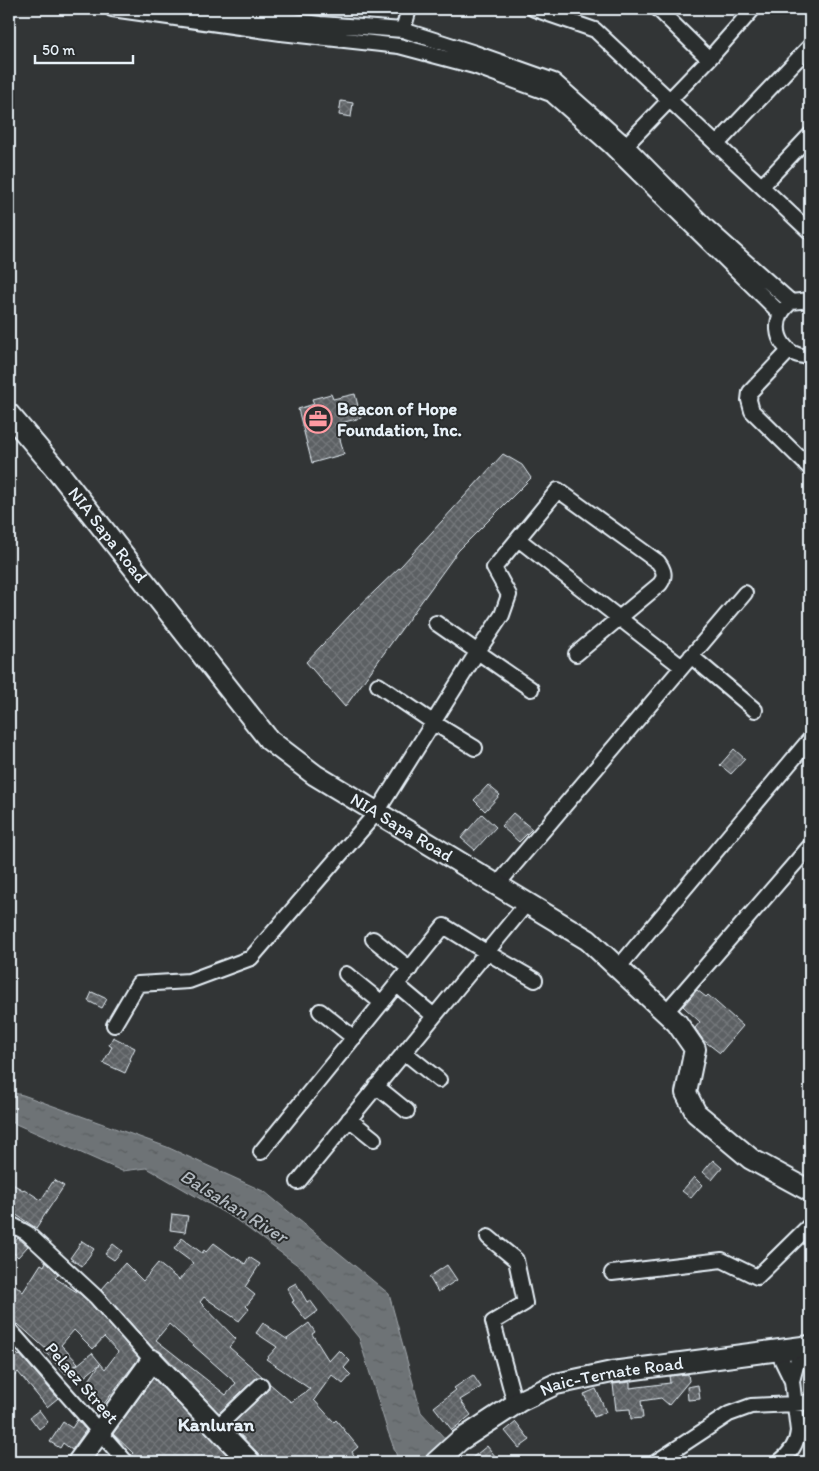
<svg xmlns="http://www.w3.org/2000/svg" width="819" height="1471" font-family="Itim,sans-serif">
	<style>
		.water { fill: url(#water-ripples); stroke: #9fa5aa }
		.building { fill: url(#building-cross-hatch); stroke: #e8f1f8; fill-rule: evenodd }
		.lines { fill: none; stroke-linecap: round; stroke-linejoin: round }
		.street-casing { stroke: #e8f1f8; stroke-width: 18 }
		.secondary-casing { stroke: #e8f1f8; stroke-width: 24 }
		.street { stroke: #2a2d2e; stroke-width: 14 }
		.secondary { stroke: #2a2d2e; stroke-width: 20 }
		.labels { text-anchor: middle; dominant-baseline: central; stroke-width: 4; stroke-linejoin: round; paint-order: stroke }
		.poi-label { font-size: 18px; font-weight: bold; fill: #e8f1f8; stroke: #2a2d2e; text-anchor: start }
		.street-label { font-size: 18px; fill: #e8f1f8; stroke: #2a2d2e }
		.water-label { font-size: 19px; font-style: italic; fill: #b1b8be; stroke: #2a2d2e }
		.neighbourhood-label { font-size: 19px; font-weight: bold; fill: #e8f1f8; stroke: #2a2d2e }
	</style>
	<defs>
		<pattern id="water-ripples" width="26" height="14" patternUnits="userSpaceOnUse" patternTransform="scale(1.25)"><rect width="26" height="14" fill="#6e7376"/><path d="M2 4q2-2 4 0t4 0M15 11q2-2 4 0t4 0" fill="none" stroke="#5a5e60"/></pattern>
		<pattern id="building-cross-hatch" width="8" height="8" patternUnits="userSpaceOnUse" patternTransform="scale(1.25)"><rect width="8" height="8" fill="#5c6063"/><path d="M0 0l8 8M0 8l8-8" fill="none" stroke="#73777a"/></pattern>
	</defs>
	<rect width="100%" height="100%" fill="#323536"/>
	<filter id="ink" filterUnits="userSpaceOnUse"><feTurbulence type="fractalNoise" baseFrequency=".02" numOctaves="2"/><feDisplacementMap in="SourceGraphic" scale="10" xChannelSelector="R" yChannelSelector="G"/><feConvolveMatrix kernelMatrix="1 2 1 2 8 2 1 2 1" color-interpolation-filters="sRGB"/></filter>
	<g filter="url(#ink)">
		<path class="water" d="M 9,1092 L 23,1095 L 167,1147 L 265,1192 L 389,1294 L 421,1412 L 466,1462 L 399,1462 L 387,1429 L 359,1338 L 303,1269 L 235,1219 L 147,1168 L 122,1171 L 9,1121 Z"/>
		<path class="building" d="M 341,101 L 353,103 L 351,117 L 339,115 Z
			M 331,394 L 333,399 L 355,394 L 361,418 L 336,424 L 344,454 L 312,463 L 298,409 L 314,404 L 312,399 Z
			M 503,454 L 522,465 L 531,478 L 458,551 L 345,707 L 306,662 L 352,613 L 402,565 Z
			M 734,749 L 745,759 L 731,774 L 720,765 Z
			M 488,785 L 500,795 L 485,811 L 474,800 Z
			M 513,813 L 532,829 L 519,842 L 501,826 Z
			M 482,814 L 496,827 L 475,850 L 461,838 Z
			M 697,990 L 706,997 L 708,995 L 743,1026 L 720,1053 L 703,1040 L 695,1028 L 700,1022 L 683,1006 Z
			M 92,992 L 107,999 L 102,1008 L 88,1001 Z
			M 113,1037 L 135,1048 L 130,1059 L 131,1060 L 125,1073 L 103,1063 L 112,1047 L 109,1045 Z
			M 713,1160 L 722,1168 L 712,1180 L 703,1172 Z
			M 694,1177 L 702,1185 L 691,1198 L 682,1191 Z
			M 54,1180 L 64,1186 L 36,1228 L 9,1210 L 9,1182 L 23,1190 L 24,1189 L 41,1200 Z
			M 172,1214 L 188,1216 L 185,1232 L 170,1230 Z
			M 18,1238 L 28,1246 L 18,1257 L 9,1249 Z
			M 182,1238 L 202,1253 L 204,1250 L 206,1252 L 214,1243 L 233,1257 L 234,1256 L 245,1264 L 249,1257 L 260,1264 L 245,1287 L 255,1295 L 246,1306 L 249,1309 L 239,1321 L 204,1297 L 200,1302 L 236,1339 L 229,1347 L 263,1377 L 255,1379 L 219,1413 L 161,1352 L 153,1348 L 101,1290 L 125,1263 L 143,1281 L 158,1263 L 179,1280 L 193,1263 L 174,1249 ZM 169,1324 L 236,1383 L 226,1395 L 156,1340 Z
			M 82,1241 L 94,1249 L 82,1266 L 70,1258 Z
			M 113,1244 L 122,1251 L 114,1260 L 105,1254 Z
			M 46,1262 L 58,1274 L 55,1278 L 80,1294 L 90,1303 L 139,1358 L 100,1409 L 85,1392 L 92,1386 L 88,1382 L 100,1364 L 83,1378 L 72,1369 L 92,1353 L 105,1369 L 118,1352 L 104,1337 L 93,1349 L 74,1330 L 61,1345 L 78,1363 L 66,1374 L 45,1352 L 47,1350 L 9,1316 L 9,1279 L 23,1292 L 41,1264 L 44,1266 Z
			M 447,1265 L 457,1280 L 438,1292 L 429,1277 Z
			M 296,1283 L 307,1302 L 310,1300 L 318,1311 L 306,1320 L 292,1302 L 294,1301 L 287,1288 Z
			M 263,1323 L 288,1340 L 287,1339 L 309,1323 L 315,1332 L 312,1334 L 329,1361 L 339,1350 L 350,1361 L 344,1368 L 351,1375 L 343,1384 L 332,1375 L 314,1400 L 334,1422 L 336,1420 L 358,1447 L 352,1452 L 358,1462 L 263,1462 L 259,1454 L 231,1425 L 267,1391 L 269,1387 L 269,1383 L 291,1402 L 310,1389 L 266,1359 L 277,1347 L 256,1333 Z
			M 9,1346 L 19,1356 L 20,1355 L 58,1398 L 47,1407 L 18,1372 L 9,1382 Z
			M 688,1374 L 689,1381 L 669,1405 L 661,1398 L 641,1401 L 643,1418 L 631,1419 L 630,1409 L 616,1410 L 613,1384 L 630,1382 L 630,1388 L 670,1383 L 669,1376 Z
			M 473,1375 L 481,1387 L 460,1400 L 471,1415 L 452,1430 L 434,1407 L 456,1390 L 454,1388 Z
			M 153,1378 L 234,1462 L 138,1462 L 133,1458 L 131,1455 L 133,1453 L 113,1434 Z
			M 698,1385 L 700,1399 L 688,1400 L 687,1387 Z
			M 596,1389 L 606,1412 L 594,1417 L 584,1394 Z
			M 39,1410 L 48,1422 L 39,1429 L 30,1417 Z
			M 77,1420 L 86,1430 L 72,1450 L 63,1443 L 60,1448 L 50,1442 L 63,1422 L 72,1428 Z
			M 516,1422 L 530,1440 L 519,1448 L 505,1431 Z
			M 487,1446 L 500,1462 L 467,1462 Z"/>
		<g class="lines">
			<g class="street-casing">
				<path id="street" d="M 112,9 L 281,33 L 399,46 L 474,66 L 551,94 L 610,146 L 781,314
					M 197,9 L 320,24 L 403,30 L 475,53 L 554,81 L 626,145 L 708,228 L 791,302
					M 534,9 L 595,30 L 810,232
					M 658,9 L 709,59
					M 403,30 L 409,9
					M 717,144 L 810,46
					M 626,145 L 709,59 L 753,9
					M 762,186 L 810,135
					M 810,300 L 791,302 C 787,306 783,309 781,314 C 771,335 787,359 810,356
					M 789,351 L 750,392 L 749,400 L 752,411 L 810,468
					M 518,539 L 682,667
					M 436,623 L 531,689
					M 691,656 L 755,710
					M 378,685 L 434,723 L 475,748
					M 497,885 L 745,593
					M 373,939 L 410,969
					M 618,968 L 810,739
					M 346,974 L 382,1003
					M 397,985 L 434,1016
					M 320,1011 L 354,1038
					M 666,1012 L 810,846
					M 114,1025 L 138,984 L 189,981 L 251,958 L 377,812 L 478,651 L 502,615 L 509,595 L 494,568 L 558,490 L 658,562 C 664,570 666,576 660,584 L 576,654
					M 404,1052 L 439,1080
					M 376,1086 L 407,1111
					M 349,1119 L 374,1139
					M 261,1152 L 444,926 L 486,952 L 535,980
					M 298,1182 L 527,903
					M 9,1223 L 27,1233 L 96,1297 L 152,1360
					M 488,1237 L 516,1260 L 525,1303 L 493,1322 L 515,1404
					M 612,1273 L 722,1260 L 757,1277 L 810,1225
					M 9,1329 L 126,1462
					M 777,1350 L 792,1381 L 801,1347
					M 217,1427 L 261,1385
					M 656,1462 L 729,1414 L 751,1406 L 794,1404 L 810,1402
					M 779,1462 C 790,1454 797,1445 798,1431 L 792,1381"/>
			</g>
			<g class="secondary-casing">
				<g id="secondary">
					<path id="s1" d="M 9,414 L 60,474 L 269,740 L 315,775 L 588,940 L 677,1023 L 695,1049 L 686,1093 L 696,1113 L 751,1159 L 810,1191"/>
					<path d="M 78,1462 L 152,1360 L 250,1462"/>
					<path id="s2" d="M 436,1462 L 459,1441 L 520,1401 L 556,1384 L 612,1372 L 810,1346"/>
				</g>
			</g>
			<use href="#street" class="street"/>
			<use href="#secondary" class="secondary"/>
		</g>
	</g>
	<defs>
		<g id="office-ring" transform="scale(1.4375)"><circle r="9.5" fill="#2a2d2e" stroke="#ff9aa2" stroke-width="1.5"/><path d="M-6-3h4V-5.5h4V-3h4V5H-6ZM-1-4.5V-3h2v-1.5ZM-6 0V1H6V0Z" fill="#ff9aa2"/></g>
	</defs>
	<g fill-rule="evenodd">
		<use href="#office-ring" x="318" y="419"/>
	</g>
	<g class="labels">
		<g class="poi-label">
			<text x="337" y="409">Beacon of Hope<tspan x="337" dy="21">Foundation, Inc.</tspan></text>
		</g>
		<g class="street-label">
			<text stroke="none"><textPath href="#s1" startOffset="156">NIA Sapa Road</textPath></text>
			<text stroke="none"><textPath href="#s1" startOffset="576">NIA Sapa Road</textPath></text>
			<text stroke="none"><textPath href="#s2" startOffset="200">Naic-Ternate Road</textPath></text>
			<text transform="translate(82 1383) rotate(49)">Pelaez Street</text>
		</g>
		<g class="water-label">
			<text transform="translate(234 1206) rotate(32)">Balsahan River</text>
		</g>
		<g class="neighbourhood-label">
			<text x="216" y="1424">Kanluran</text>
		</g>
	</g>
	<rect width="819" height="1471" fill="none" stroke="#2a2d2e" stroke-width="30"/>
	<rect x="15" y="15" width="789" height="1441" fill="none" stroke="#e8f1f8" stroke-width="2" filter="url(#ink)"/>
	<path d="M35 55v8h98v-8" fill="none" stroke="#e8f1f8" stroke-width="2.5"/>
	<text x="42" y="55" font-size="15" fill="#e8f1f8" stroke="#2a2d2e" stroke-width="4" paint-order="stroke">50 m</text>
</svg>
